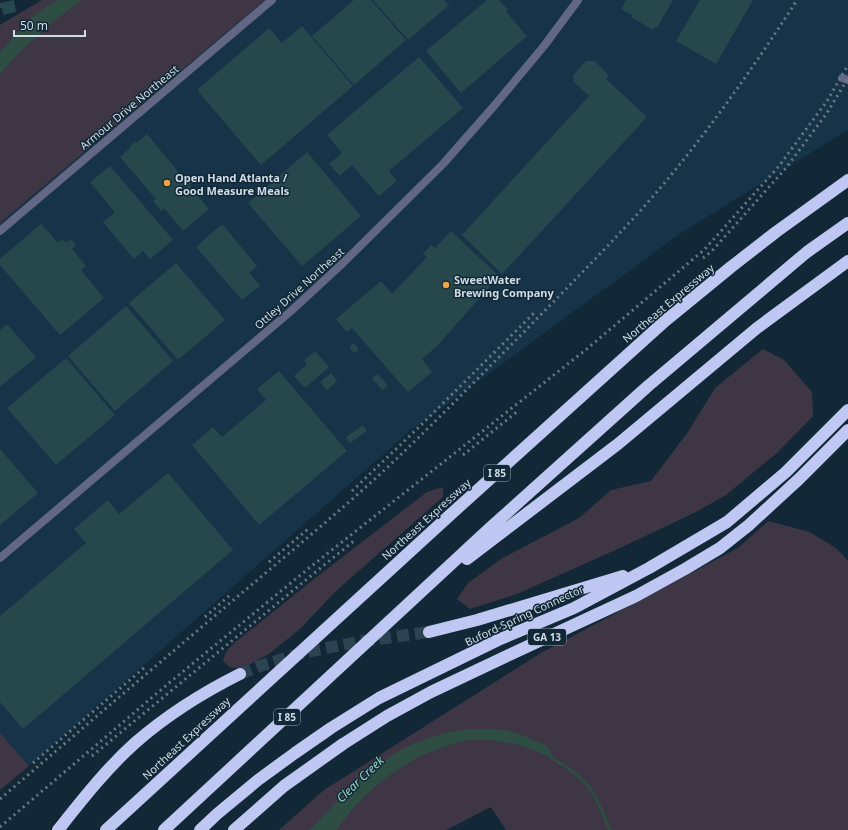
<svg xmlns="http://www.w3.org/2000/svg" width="848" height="830" font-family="'Noto Sans',sans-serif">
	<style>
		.built { fill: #173347 }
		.green { fill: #3e3644 }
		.water { fill: #2e4d43 }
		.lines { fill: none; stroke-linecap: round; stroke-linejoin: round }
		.stream { stroke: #2e4d43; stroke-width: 3 }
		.building { fill: #26484d }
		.motorway-tunnel { stroke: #2e4351; stroke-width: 12; stroke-dasharray: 12 6; stroke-linecap: butt }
		.minor { stroke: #626884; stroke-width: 8 }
		.tertiary { stroke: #626884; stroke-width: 8 }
		.motorway { stroke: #bfc8f2; stroke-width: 12 }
		.rail { stroke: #687a87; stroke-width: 3; stroke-dasharray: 2 4; stroke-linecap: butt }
		.poi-dot { fill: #f3a442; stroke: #122837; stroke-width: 1.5 }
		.labels { text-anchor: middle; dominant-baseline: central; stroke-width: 3; stroke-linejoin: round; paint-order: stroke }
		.shield { fill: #122837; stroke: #96a6b2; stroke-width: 1 }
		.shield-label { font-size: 10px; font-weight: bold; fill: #cfdce6 }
		.street-label { font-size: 11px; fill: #cfdce6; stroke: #122837 }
		.poi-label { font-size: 11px; font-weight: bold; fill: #cfdce6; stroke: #122837; text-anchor: start }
		.water-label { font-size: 12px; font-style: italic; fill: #95d4bf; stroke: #122837 }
	</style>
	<rect width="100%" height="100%" fill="#122837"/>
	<path class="built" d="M 265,0 L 848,0 L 848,130 L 681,233 L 410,431 L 29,766 L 0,733 L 0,223 Z"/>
	<path class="green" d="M 42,0 L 265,0 L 0,223 L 0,25 Z
		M 763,349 L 784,360 L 812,392 L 813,416 L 778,452 L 726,495 L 696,512 L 620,548 L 517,594 L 470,609 L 457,599 L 468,583 L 501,559 L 579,518 L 611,490 L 651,481 L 688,432 L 715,388 Z
		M 443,487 L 443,497 L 337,590 L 300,629 L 270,653 L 244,668 L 231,668 L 223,661 L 226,652 L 233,644 L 314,579 L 427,492 Z
		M 768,521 L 810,532 L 837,549 L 848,561 L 848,830 L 506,830 L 491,807 L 446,830 L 279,830 L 324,790 L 541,653 L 738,548 Z
		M 0,733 L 29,766 L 0,790 Z"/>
	<path class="water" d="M 57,0 L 82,0 L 49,25 L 14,58 L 0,74 L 0,52 L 32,17 Z
		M 483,729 L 506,730 L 525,736 L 545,745 L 549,749 L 555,760 C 531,748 509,740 482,740 C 468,739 453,744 440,748 C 409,760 382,778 359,802 C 351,810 343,821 336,830 L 309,830 C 331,809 351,785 376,767 C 398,749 427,736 456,731 C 465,729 474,729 483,729 Z"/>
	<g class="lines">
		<path class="stream" d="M 553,759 C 566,766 582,777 591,790 C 599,802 604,817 610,830"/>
	</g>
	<path class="building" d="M 14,0 L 16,12 L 3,15 L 2,8 L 0,8 L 0,3 Z
		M 354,0 L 371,0 L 406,40 L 354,85 L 312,36 Z
		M 373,0 L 444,0 L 449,5 L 408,40 Z
		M 487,0 L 499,0 L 508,10 L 506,12 L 527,36 L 461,93 L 426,51 Z
		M 626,0 L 673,0 L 657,28 L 655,27 L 653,30 L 631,17 L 632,15 L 621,9 Z
		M 700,0 L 753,0 L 716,64 L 676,41 Z
		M 302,26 L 353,86 L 261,165 L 197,90 L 269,28 L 282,43 Z
		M 419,57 L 463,108 L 389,171 L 397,181 L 379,196 L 352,165 L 340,176 L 329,164 L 342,153 L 327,135 Z
		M 586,61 L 595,61 L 609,75 L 606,79 L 647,117 L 502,274 L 462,235 L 589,96 L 574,82 L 573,75 Z
		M 147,134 L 184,179 L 191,178 L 194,182 L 189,185 L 209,209 L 183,231 L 164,208 L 161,211 L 153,201 L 156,199 L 120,157 L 130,148 L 129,147 L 135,141 L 136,143 Z
		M 307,152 L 361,216 L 302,266 L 248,203 Z
		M 110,166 L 173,240 L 150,259 L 143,251 L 134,259 L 103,222 L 115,212 L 90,182 Z
		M 41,224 L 58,243 L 63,239 L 66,243 L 71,239 L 76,245 L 72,249 L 86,266 L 81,270 L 104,298 L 60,335 L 0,265 L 0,259 Z
		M 222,224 L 257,266 L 249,273 L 260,286 L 242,300 L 196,247 Z
		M 451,231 L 499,276 L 437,346 L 422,359 L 432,372 L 408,392 L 352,328 L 347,332 L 336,319 L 381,281 L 392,294 L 427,257 L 423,254 L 431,245 L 435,248 Z
		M 176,263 L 225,320 L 178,360 L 129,303 Z
		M 126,306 L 173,361 L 115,411 L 68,356 Z
		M 7,324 L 36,357 L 0,387 L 0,330 Z
		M 354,343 L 359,350 L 354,353 L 349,347 Z
		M 315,351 L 329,367 L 305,388 L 294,376 L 307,364 L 304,360 Z
		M 66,358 L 115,415 L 56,465 L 7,408 Z
		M 279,371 L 347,451 L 259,525 L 192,445 L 213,427 L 222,437 L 266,400 L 257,389 Z
		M 331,373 L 337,381 L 327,390 L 320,382 Z
		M 378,374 L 388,386 L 382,390 L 372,378 Z
		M 363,425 L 367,431 L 350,443 L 346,437 Z
		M 0,449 L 38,493 L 0,525 Z
		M 168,473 L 233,550 L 23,729 L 0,702 L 0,616 L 86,543 L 74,529 L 108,500 L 119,514 Z"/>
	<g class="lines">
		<path class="motorway-tunnel" d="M 240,674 L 260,666 L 306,652 L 364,641 L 429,632"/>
		<path class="minor" d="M 842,78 L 848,80"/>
		<path class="tertiary" d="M 0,231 L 272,0
			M 0,558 L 291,311 L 343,263 L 443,164 L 494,106 L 544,46 L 578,0"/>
		<path class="motorway" d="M 467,559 L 618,444 L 757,328 L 848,261
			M 429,632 L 477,620 L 623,576
			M 58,830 C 82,800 106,769 135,743 C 167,715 202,693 240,674
			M 106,830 L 450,515 L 665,321 L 731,267 L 776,232 L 848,180
			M 164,830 L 490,528 L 648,386 L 807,252 L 848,223
			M 200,830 L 217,814 L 258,780 L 295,753 L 331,728 L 379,698 L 498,640 L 574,608 L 649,568 L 727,522 L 786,472 L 848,410
			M 234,830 L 284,786 L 343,744 L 387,716 L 431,692 L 509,655 L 636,596 L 685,569 L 720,548 L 749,525 L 799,479 L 848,430"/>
		<path class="rail" d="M 703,258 L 712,251 L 786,168 L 827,113 L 848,78
			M 463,455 L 518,411
			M 352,491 L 418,428 L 534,313
			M 269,562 L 308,529
			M 205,617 L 230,595
			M 92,756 L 296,588 L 355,540
			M 33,763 L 145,667
			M 0,799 C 72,737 144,676 217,614 C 270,569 325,524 377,477 C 426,432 472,384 519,337 C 560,295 601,254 641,210 C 699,145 750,73 797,0
			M 0,827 L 169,683 L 309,568 L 588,348 L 705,249 L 779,166 L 827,101 L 848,65"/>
	</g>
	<g class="poi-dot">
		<circle cx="167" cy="183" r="4"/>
		<circle cx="446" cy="285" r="4"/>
	</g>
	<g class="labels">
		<g class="shield">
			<rect x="484" y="465" width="26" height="16" rx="3"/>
			<rect x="528" y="629" width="38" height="16" rx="3"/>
			<rect x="274" y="709" width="26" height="16" rx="3"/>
		</g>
		<g class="shield-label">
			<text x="497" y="473">I 85</text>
			<text x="547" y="637">GA 13</text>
			<text x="287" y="717">I 85</text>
		</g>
		<g class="street-label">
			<text transform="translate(129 107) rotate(-40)">Armour Drive Northeast</text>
			<text transform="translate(299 288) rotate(-42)">Ottley Drive Northeast</text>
			<text transform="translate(668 303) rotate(-40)">Northeast Expressway</text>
			<text transform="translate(426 519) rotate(-42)">Northeast Expressway</text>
			<text transform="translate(524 615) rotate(-25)">Buford-Spring Connector</text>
			<text transform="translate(186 738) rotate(-43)">Northeast Expressway</text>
		</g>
		<g class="poi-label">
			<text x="175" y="177">Open Hand Atlanta /<tspan x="175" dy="13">Good Measure Meals</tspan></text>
			<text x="454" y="279">SweetWater<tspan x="454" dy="13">Brewing Company</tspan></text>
		</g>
		<g class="water-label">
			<text transform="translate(360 779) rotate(-44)">Clear Creek</text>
		</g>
	</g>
	<path d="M14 30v6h71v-6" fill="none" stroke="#cfdce6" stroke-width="2"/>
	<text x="20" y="30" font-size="12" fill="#cfdce6" stroke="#122837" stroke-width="3" paint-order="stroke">50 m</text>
</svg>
